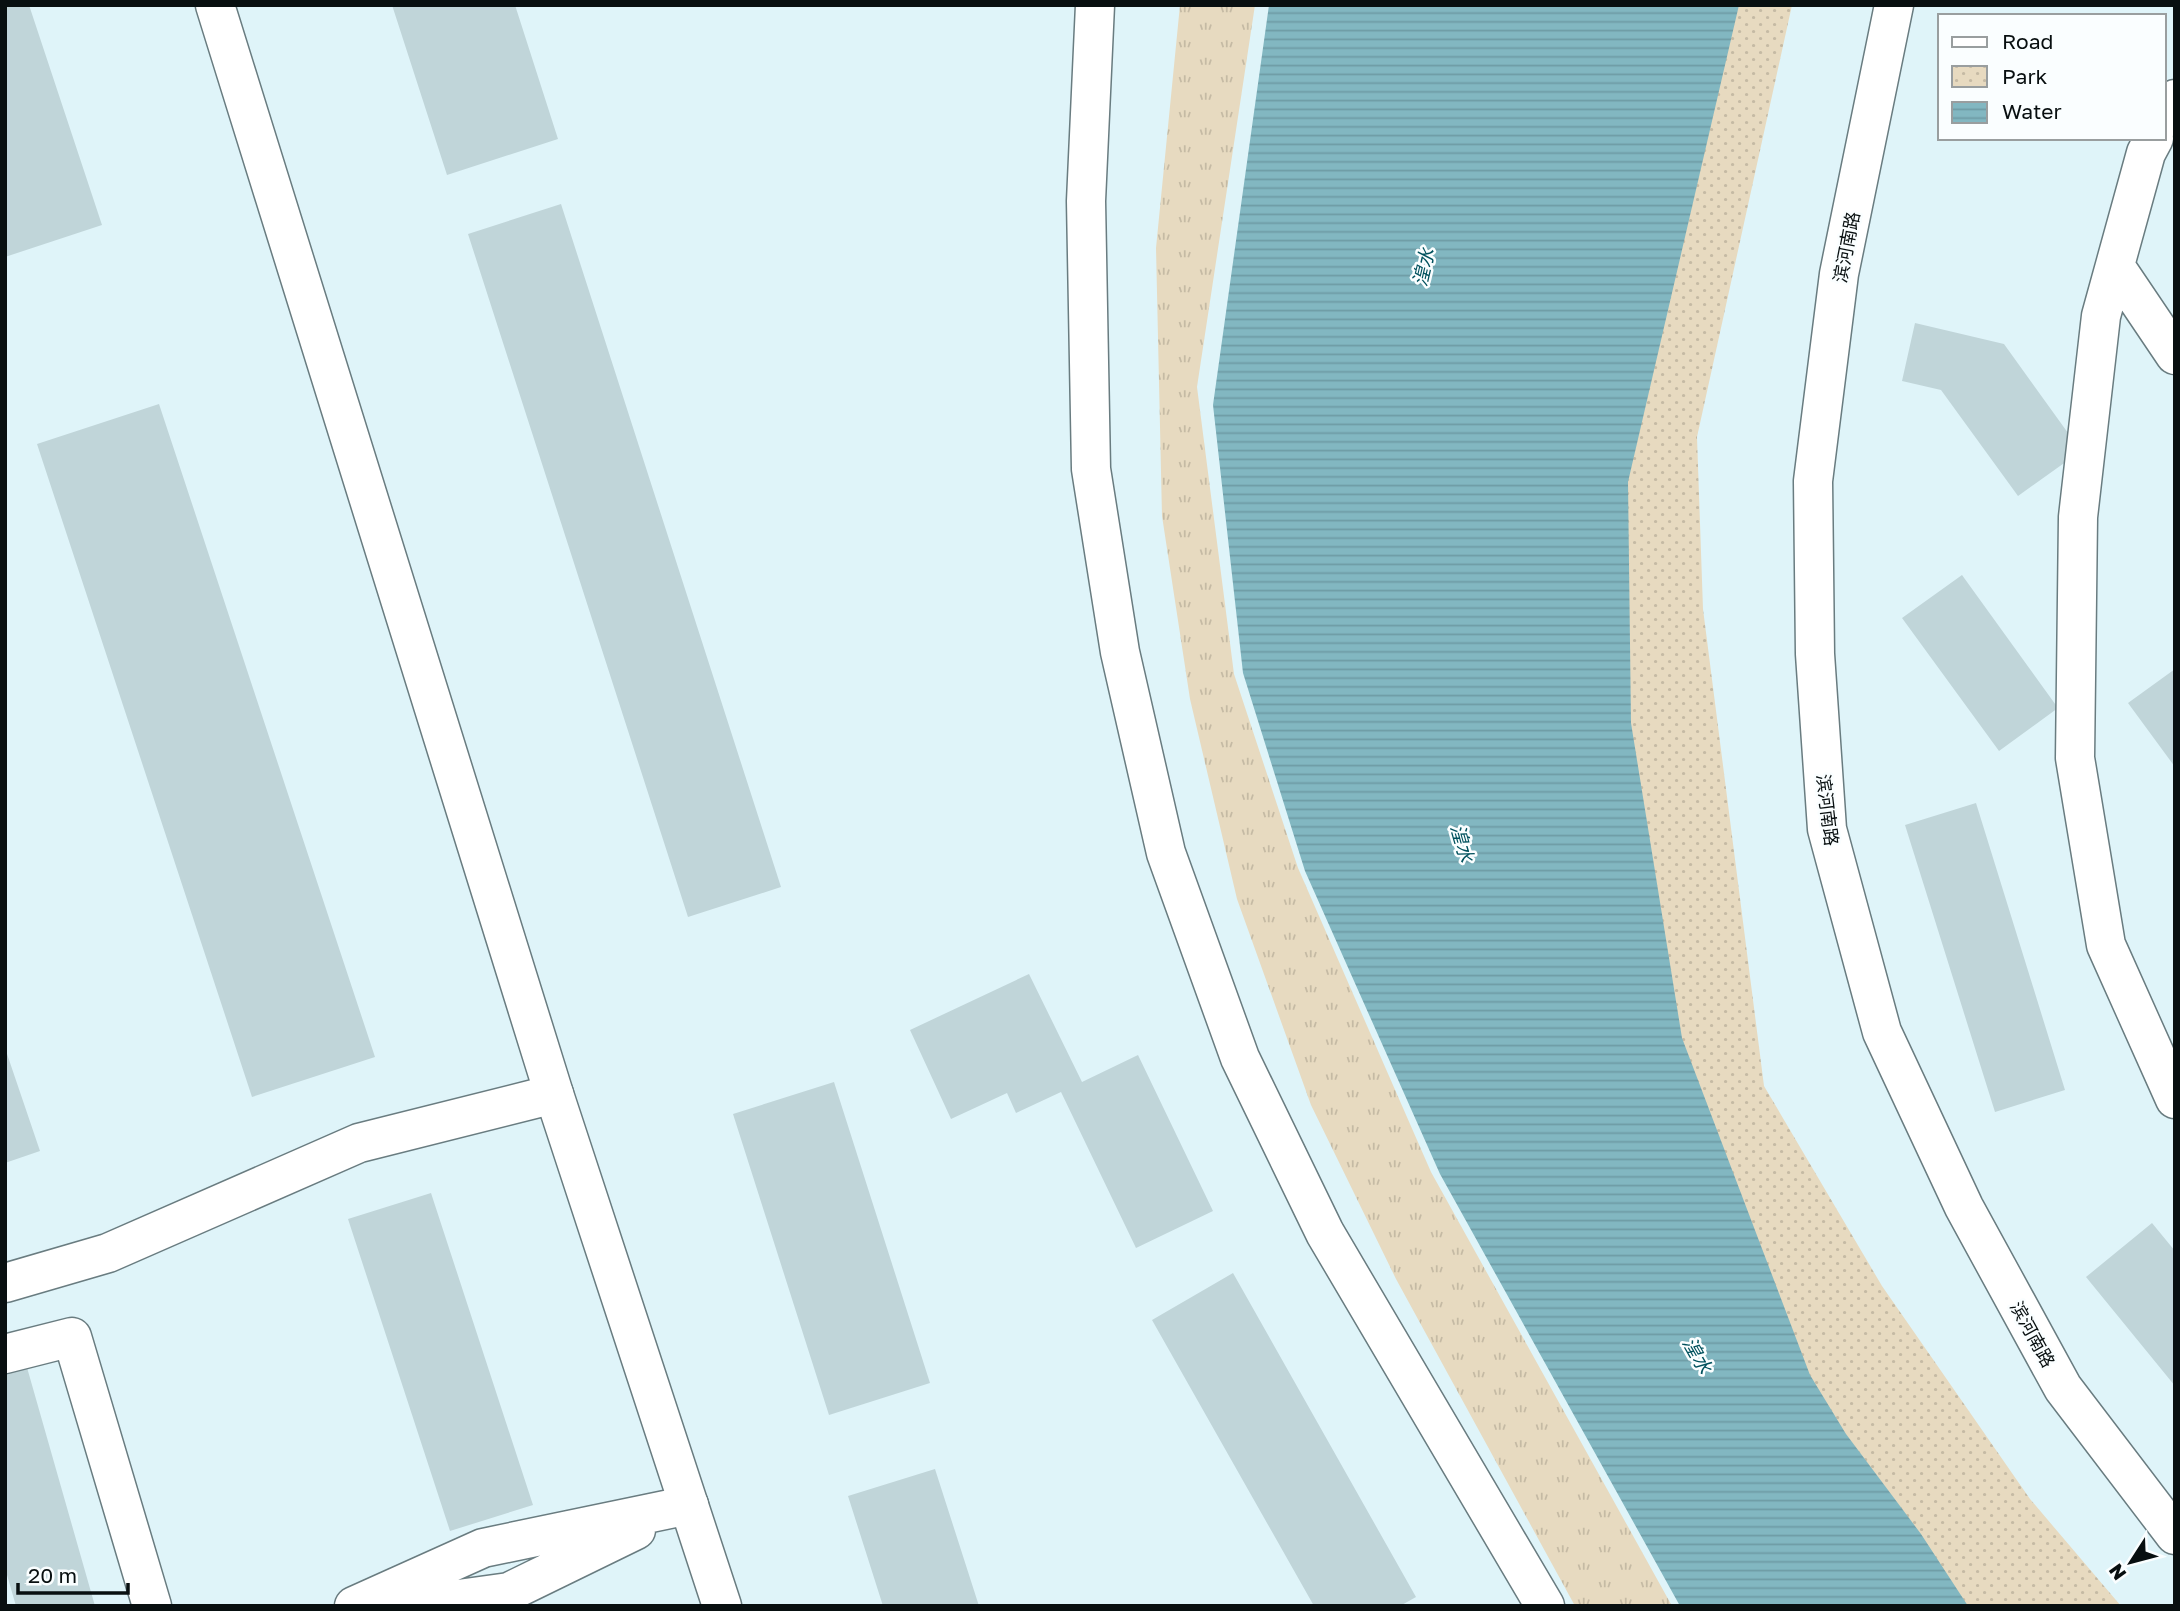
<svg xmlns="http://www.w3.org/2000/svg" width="2180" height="1611" font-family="'Golos Text','Noto Sans SC',sans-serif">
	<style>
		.grass { fill: url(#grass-tufts) }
		.park { fill: url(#park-dots) }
		.water { fill: url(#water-rules) }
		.building { fill: #c0d5d9 }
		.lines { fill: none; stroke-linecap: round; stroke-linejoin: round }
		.street-casing { stroke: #697c80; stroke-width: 41 }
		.secondary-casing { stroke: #697c80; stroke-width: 41 }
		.primary-casing { stroke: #697c80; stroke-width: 41 }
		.street { stroke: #fff; stroke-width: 38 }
		.secondary { stroke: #fff; stroke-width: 38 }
		.primary { stroke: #fff; stroke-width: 38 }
		.labels { text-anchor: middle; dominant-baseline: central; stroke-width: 5; stroke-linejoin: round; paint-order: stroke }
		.street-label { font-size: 18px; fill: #080f10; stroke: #fafeff }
		.water-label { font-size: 19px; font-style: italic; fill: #00515d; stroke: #fafeff }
	</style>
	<defs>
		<pattern id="grass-tufts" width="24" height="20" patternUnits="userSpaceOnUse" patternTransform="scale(1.75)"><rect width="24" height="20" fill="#e7dac0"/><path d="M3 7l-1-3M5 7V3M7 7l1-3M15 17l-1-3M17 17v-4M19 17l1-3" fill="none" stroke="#c5baa4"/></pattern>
		<pattern id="park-dots" width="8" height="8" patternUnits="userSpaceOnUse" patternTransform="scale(1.75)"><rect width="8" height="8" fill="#e7dac0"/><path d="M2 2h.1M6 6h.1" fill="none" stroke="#c5baa4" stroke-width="1.8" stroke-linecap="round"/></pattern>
		<pattern id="water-rules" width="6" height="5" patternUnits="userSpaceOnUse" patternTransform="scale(1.75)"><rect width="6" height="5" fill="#82b7c1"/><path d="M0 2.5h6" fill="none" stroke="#6f9ca5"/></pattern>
	</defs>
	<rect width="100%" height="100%" fill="#dff4f9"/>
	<path class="grass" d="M 1180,5 L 1255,5 L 1197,387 L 1234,674 L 1298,868 L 1431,1172 L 1672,1606 L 1575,1606 L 1396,1279 L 1311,1105 L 1237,899 L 1190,699 L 1162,516 L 1156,248 Z"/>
	<path class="park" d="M 1723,5 L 1792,5 L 1697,437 L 1703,609 L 1764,1086 L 1882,1286 L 2030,1499 L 2121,1606 L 1945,1606 L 1828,1442 L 1664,1046 L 1612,732 L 1610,490 Z"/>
	<path class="water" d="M 1269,5 L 1739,5 L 1628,482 L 1631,723 L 1682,1038 L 1810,1375 L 1846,1434 L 1921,1534 L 1968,1606 L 1680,1606 L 1440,1174 L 1305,871 L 1243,673 L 1213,405 Z"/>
	<path class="building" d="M 5,5 L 29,5 L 102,225 L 5,257 Z
		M 392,5 L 515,5 L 558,139 L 447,175 Z
		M 561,204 L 781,887 L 688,917 L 468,234 Z
		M 1915,323 L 2004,344 L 2081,451 L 2018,496 L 1941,390 L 1902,381 Z
		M 159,404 L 375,1057 L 252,1097 L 37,444 Z
		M 1962,575 L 2058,708 L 1999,751 L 1902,618 Z
		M 2175,669 L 2175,767 L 2128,703 Z
		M 1976,803 L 2065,1090 L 1995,1112 L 1905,825 Z
		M 1029,974 L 1082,1082 L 1138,1055 L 1213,1211 L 1136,1248 L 1061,1092 L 1016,1113 L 1007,1093 L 951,1119 L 910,1030 Z
		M 5,1048 L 40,1151 L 5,1163 Z
		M 834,1082 L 930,1383 L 829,1415 L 733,1114 Z
		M 431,1193 L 533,1505 L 450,1531 L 348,1219 Z
		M 2152,1223 L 2175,1251 L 2175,1386 L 2086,1277 Z
		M 1233,1273 L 1416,1597 L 1400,1606 L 1314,1606 L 1152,1320 Z
		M 26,1364 L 95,1606 L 16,1606 L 5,1568 L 5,1369 Z
		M 935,1469 L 979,1606 L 883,1606 L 848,1496 Z"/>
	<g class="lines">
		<g class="street-casing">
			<path id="street" d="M 2164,119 L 2175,99
				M 2154,138 L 2146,153 L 2101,316 L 2078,517 L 2075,758 L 2106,945 L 2175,1099
				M 2115,266 L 2175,355
				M 5,1283 L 108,1253 L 359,1143 L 554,1094
				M 5,1354 L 72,1337 L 152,1606
				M 354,1606 L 483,1548 L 689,1505
				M 408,1606 L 509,1592 L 636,1530"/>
		</g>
		<g class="secondary-casing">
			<path id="secondary" d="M 1095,5 L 1086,201 L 1091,469 L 1120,652 L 1166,853 L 1240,1058 L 1325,1233 L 1545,1606
				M 1894,5 L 1839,274 L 1813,481 L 1815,654 L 1827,829 L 1882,1032 L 1964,1207 L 2063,1388 L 2175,1535"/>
		</g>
		<g class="primary-casing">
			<path id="primary" d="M 215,5 L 554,1094 L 722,1606"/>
		</g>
		<use href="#street" class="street"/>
		<use href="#secondary" class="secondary"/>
		<use href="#primary" class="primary"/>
	</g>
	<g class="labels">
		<g class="street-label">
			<text transform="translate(1846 247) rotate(-79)">滨河南路</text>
			<text transform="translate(1828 810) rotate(83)">滨河南路</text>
			<text transform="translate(2033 1334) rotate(61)">滨河南路</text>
		</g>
		<g class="water-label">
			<text transform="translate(1423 267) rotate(-77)">湟水</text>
			<text transform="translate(1463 843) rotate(74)">湟水</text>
			<text transform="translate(1698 1355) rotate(60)">湟水</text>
		</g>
	</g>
	<rect width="2180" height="1611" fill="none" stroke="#080f10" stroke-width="14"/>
	<rect x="1938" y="14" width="228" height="126" fill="#fafeff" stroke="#999e9f" stroke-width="2"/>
	<rect x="1952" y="37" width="35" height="10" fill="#ffffff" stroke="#999e9f" stroke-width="2"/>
	<text x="2002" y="49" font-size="21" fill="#080f10">Road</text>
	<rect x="1952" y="66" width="35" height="21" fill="url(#park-dots)" stroke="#999e9f" stroke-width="2"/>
	<text x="2002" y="84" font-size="21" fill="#080f10">Park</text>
	<rect x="1952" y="102" width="35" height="21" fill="url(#water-rules)" stroke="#999e9f" stroke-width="2"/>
	<text x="2002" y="119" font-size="21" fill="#080f10">Water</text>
	<g transform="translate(2131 1562) rotate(234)" stroke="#fafeff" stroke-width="5" paint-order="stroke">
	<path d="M0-5L12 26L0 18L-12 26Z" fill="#080f10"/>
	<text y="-10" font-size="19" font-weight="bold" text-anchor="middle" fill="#080f10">N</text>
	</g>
	<path d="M18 1583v10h110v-10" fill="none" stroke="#080f10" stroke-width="3.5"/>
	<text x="28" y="1583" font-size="21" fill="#080f10" stroke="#fafeff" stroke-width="5" paint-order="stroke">20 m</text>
</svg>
